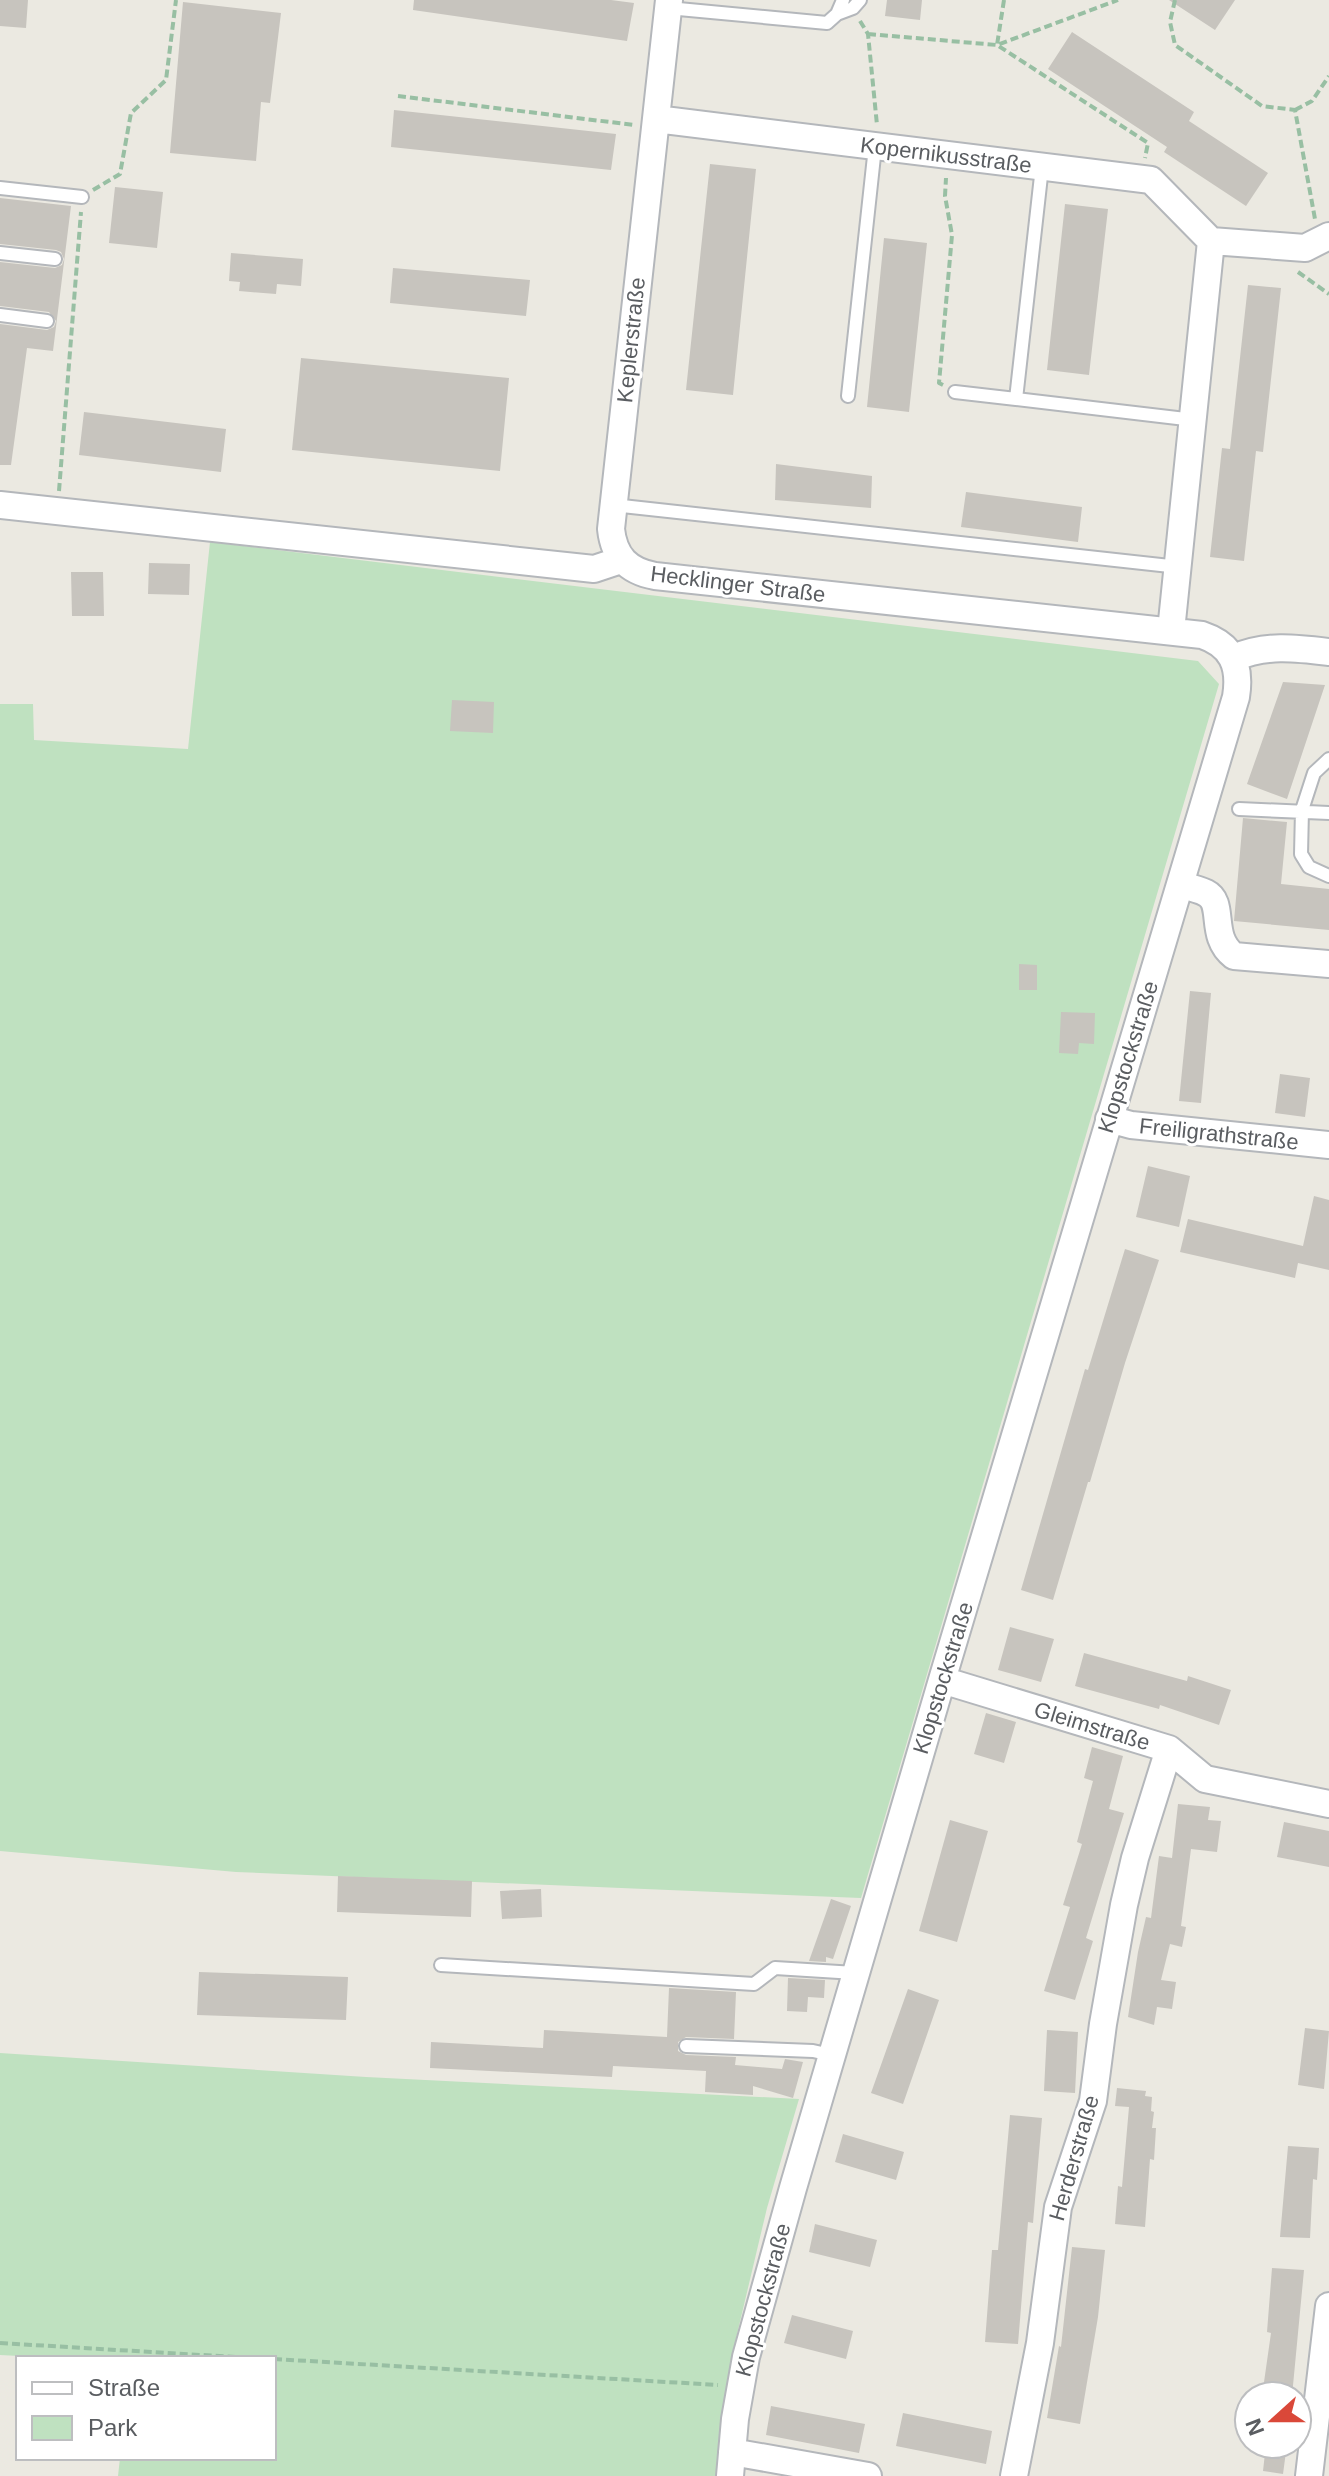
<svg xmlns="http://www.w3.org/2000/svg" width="1329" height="2476" font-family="Arial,sans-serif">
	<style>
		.green { fill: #bfe1c0 }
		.building { fill: #c7c4be }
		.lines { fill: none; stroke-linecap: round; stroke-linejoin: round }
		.service-casing { stroke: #b4b7bb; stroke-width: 16 }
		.minor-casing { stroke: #b4b7bb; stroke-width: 30 }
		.path { stroke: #98bfa3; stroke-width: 4; stroke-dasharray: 8 4; stroke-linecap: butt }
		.service { stroke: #fff; stroke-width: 12 }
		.minor { stroke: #fff; stroke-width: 26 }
		.labels { text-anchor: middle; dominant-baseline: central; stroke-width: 6; stroke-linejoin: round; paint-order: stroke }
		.street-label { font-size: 22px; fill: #5a5d61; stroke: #fff }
	</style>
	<rect width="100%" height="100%" fill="#ebe9e1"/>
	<path class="green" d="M 210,542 L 1198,661 L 1219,684 L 861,1898 L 236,1872 L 0,1851 L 0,704 L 33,704 L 34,740 L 188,749 Z
		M 0,2053 L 366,2077 L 799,2099 L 767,2208 L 733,2351 L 718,2473 L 723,2476 L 118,2476 L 120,2458 L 274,2458 L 274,2358 L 58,2358 L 0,2355 Z"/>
	<path class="building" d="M 0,0 L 28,0 L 26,28 L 0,26 Z
		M 414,0 L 611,0 L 634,3 L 627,41 L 413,10 Z
		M 887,0 L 922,0 L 920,20 L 885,16 Z
		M 1169,0 L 1235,0 L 1215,30 Z
		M 183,2 L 281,13 L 270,103 L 261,102 L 256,161 L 170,153 Z
		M 1072,32 L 1194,112 L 1189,121 L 1268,173 L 1246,206 L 1164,152 L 1167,147 L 1048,69 Z
		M 394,110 L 616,134 L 611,170 L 391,147 Z
		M 710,164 L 756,169 L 733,395 L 686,390 Z
		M 115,187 L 163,192 L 157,248 L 109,243 Z
		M 0,198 L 71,206 L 53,351 L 27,348 L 11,465 L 0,465 L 0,324 L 47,330 L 54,327 L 56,321 L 49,312 L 0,306 L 0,262 L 55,268 L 62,265 L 64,259 L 61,252 L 56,250 L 0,244 Z
		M 1065,204 L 1108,209 L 1089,375 L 1047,370 Z
		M 884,238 L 927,243 L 909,412 L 867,407 Z
		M 231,253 L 303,259 L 301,286 L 277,284 L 276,294 L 239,291 L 240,282 L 229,281 Z
		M 393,268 L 530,280 L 526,316 L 390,303 Z
		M 1248,285 L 1281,288 L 1263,452 L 1256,451 L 1244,561 L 1210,557 L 1222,448 L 1230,449 Z
		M 301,358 L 509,378 L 500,471 L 292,450 Z
		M 84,412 L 226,429 L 221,472 L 79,455 Z
		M 776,464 L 872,476 L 871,508 L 775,500 Z
		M 966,492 L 1082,507 L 1078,542 L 961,527 Z
		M 149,563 L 190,564 L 189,595 L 148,594 Z
		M 71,572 L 103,572 L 104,616 L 72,616 Z
		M 1283,682 L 1325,685 L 1287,799 L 1247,784 Z
		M 452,700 L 494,702 L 493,733 L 450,731 Z
		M 1243,818 L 1287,822 L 1281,884 L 1329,889 L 1329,930 L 1234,921 Z
		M 1019,964 L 1037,965 L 1037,990 L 1019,990 Z
		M 1190,991 L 1211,993 L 1201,1103 L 1179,1101 Z
		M 1061,1012 L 1095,1013 L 1094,1044 L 1079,1043 L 1078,1054 L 1059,1053 Z
		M 1280,1074 L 1310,1078 L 1305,1117 L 1275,1113 Z
		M 1148,1166 L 1190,1176 L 1179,1227 L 1136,1217 Z
		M 1314,1196 L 1329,1200 L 1329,1270 L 1298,1263 L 1295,1278 L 1180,1252 L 1188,1219 L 1303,1246 Z
		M 1125,1249 L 1159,1260 L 1125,1363 L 1090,1482 L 1088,1482 L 1053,1600 L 1021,1590 L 1085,1369 L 1088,1370 Z
		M 1010,1627 L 1054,1639 L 1041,1682 L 998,1670 Z
		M 1084,1653 L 1187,1681 L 1188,1676 L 1231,1690 L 1219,1725 L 1160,1705 L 1159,1709 L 1075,1686 Z
		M 986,1713 L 1016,1722 L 1004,1763 L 974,1754 Z
		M 1092,1747 L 1123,1756 L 1109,1809 L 1124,1813 L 1086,1938 L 1093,1941 L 1075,2000 L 1044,1991 L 1070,1907 L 1063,1905 L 1082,1844 L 1077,1842 L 1093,1781 L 1084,1778 Z
		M 1178,1804 L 1210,1807 L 1208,1820 L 1221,1821 L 1217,1852 L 1191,1849 L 1181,1926 L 1186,1927 L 1182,1947 L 1170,1944 L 1161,1980 L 1176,1982 L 1172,2009 L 1157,2007 L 1154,2025 L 1128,2017 L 1138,1952 L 1146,1917 L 1151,1918 L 1159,1856 L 1172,1858 Z
		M 950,1820 L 988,1831 L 957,1942 L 919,1931 Z
		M 1284,1822 L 1329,1831 L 1329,1867 L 1277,1857 Z
		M 338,1876 L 472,1881 L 471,1917 L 337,1912 Z
		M 541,1889 L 542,1917 L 502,1919 L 500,1891 Z
		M 831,1899 L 851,1906 L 833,1959 L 826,1957 L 826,1962 L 809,1961 Z
		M 199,1972 L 348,1977 L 346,2020 L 197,2015 Z
		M 788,1978 L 825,1980 L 824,1998 L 808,1997 L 807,2012 L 787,2011 Z
		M 669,1988 L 736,1992 L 734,2039 L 686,2037 L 678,2042 L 678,2051 L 686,2055 L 736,2057 L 735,2065 L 782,2069 L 785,2059 L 803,2062 L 793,2098 L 753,2086 L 753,2095 L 705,2092 L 706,2071 L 613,2066 L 612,2077 L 430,2068 L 431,2042 L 543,2048 L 544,2030 L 667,2037 Z
		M 908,1989 L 939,2000 L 903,2104 L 871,2093 Z
		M 1305,2028 L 1329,2031 L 1324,2089 L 1298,2085 Z
		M 1047,2030 L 1078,2032 L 1075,2093 L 1044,2091 Z
		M 1117,2088 L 1146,2091 L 1145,2096 L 1152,2097 L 1151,2111 L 1154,2112 L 1152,2128 L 1156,2128 L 1154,2160 L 1150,2159 L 1145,2227 L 1115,2224 L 1118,2186 L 1122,2187 L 1129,2107 L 1115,2106 Z
		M 1010,2115 L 1042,2118 L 1033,2223 L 1028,2222 L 1018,2344 L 985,2342 L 992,2250 L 998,2250 Z
		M 843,2134 L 904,2152 L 896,2180 L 835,2162 Z
		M 1288,2146 L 1319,2148 L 1317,2180 L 1313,2179 L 1310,2238 L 1280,2237 Z
		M 815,2224 L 877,2240 L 870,2267 L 809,2252 Z
		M 1072,2247 L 1105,2250 L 1098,2317 L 1080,2424 L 1047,2418 L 1059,2346 L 1061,2347 Z
		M 1272,2268 L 1304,2270 L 1292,2396 L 1262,2396 L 1271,2333 L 1267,2332 Z
		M 792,2315 L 853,2331 L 846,2359 L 784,2343 Z
		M 771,2406 L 865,2424 L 859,2453 L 766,2435 Z
		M 903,2413 L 992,2431 L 986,2464 L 896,2446 Z
		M 1266,2444 L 1287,2444 L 1283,2474 L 1263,2471 Z"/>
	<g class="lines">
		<g class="service-casing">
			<path id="service" d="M 668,8 L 827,23 L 837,14 L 843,0
				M 837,14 L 853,8 L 860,0
				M 1042,167 L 1016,399 L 1194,420
				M 0,188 L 82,197
				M 0,253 L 55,259
				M 0,315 L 47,321
				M 955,392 L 1016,399
				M 848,396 L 875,147
				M 613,505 L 1179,567
				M 1329,759 L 1314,773 L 1302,810 L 1301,854 L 1309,867 L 1329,876
				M 1239,809 L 1329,813
				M 441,1965 L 754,1984 L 775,1968 L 855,1973
				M 686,2046 L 813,2051 L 831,2055"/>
		</g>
		<g class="minor-casing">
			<path id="minor" d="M 669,0 L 611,529 C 614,557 628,571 655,576 L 1202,635 C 1232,645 1241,666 1236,697 L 942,1680 L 793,2188 L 746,2357 L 735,2419 L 730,2476
				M 656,119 L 1151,180 L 1211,241 L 1171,631
				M 1211,241 L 1305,248 L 1329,236
				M 0,505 L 594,569 L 621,560
				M 1234,658 C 1265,644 1296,648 1329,652
				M 1180,885 C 1188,887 1198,889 1206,893 C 1226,903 1208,936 1234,956 L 1329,964
				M 1109,1119 L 1131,1125 L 1329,1145
				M 942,1680 L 1169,1749 L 1205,1779 L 1329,1804
				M 732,2452 L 868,2476
				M 1014,2476 L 1040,2343 L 1058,2207 L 1093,2101 L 1103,2024 L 1124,1905 L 1135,1858 L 1169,1749
				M 1309,2476 L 1329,2306"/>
		</g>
		<path class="path" d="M 1004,0 L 997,45 L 1148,143 L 1145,158
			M 1175,0 L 1170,22 L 1175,45 L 1262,106 L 1295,110 L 1315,219
			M 860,21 L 868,34 L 877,125
			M 868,34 L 997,45 L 1118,0
			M 398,96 L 634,125
			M 1295,110 L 1312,101 L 1329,76
			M 93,190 L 120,174 L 131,113 L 166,80 L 176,0
			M 1298,272 L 1329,294
			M 943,385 L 939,383 L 952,235 L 945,196 L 946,178
			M 59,491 L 81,212
			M 0,2343 L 252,2358
			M 274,2359 L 718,2385"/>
		<use href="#service" class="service"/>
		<use href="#minor" class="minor"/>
	</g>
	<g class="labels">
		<g class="street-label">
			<text transform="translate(946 155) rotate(7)">Kopernikusstraße</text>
			<text transform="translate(631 340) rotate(-84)">Keplerstraße</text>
			<text transform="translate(738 584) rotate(7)">Hecklinger Straße</text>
			<text transform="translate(1128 1057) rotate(-73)">Klopstockstraße</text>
			<text transform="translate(1219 1134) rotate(6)">Freiligrathstraße</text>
			<text transform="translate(943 1678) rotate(-73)">Klopstockstraße</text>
			<text transform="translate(1092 1726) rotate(17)">Gleimstraße</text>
			<text transform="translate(1074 2158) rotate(-74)">Herderstraße</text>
			<text transform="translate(763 2300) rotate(-75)">Klopstockstraße</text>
		</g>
	</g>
	<rect x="16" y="2356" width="260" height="104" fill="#ffffff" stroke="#bdbec0" stroke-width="2"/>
	<rect x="32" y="2382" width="40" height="12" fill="#ffffff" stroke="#bdbec0" stroke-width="2"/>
	<text x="88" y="2396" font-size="24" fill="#5a5d61">Straße</text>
	<rect x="32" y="2416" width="40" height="24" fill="#bfe1c0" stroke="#bdbec0" stroke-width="2"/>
	<text x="88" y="2436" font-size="24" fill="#5a5d61">Park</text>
	<g transform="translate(1273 2420) rotate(249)"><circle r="38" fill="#ffffff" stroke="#bdbec0" stroke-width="2"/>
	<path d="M0-6L14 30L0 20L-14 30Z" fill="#da4839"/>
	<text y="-12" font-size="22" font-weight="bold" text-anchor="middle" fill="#5a5d61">N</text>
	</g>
</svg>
